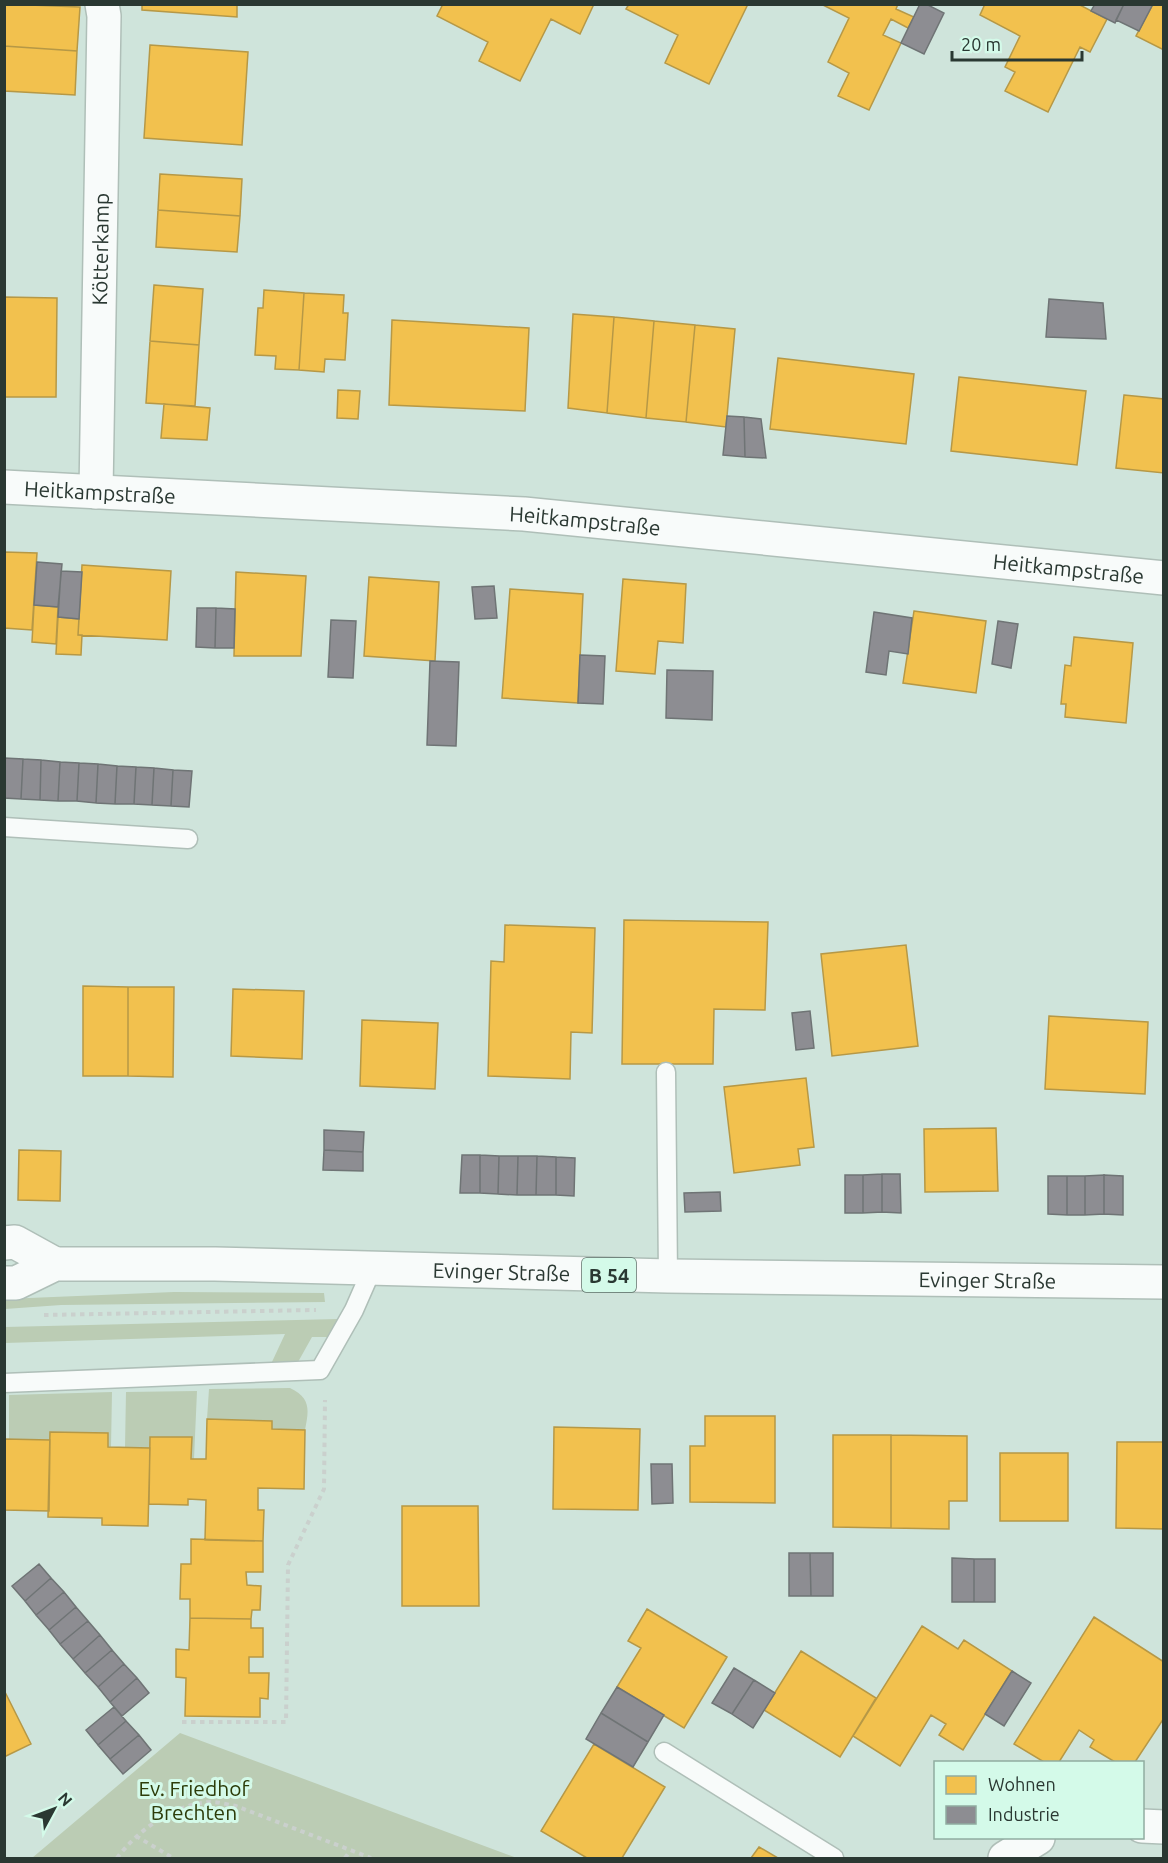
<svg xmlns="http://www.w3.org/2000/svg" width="1168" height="1863" font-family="Ubuntu,sans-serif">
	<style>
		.green { fill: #bbccb4 }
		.homes { fill: #f2c14e; stroke: #b69846; stroke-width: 1.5 }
		.industry { fill: #8d8d92; stroke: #6f7475; stroke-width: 1.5 }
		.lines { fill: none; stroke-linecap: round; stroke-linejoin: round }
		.lane-casing { stroke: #afbfb8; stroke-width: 21 }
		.street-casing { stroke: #afbfb8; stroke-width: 36 }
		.primary-casing { stroke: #afbfb8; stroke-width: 36 }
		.path { stroke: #cad0cd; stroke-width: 4; stroke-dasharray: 4.5 4.5; stroke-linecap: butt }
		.lane { stroke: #f8fbfa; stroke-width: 18 }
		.street { stroke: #f8fbfa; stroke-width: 33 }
		.primary { stroke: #f8fbfa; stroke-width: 33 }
		.labels { text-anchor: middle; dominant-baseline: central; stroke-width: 6; stroke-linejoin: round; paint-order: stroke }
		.shield { fill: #d4fae9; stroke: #5d7269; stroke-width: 1.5 }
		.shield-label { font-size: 20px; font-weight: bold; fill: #2a3832 }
		.street-label { font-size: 21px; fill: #2a3832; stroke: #d4fae9 }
		.park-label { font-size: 21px; fill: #2c3c09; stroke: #d4fae9 }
	</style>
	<rect width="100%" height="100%" fill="#cfe4db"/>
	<path class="green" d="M 174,1292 L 324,1293 L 325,1302 L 61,1305 L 5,1309 L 5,1299 Z
		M 339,1319 L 331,1337 L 312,1337 L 298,1362 L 271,1364 L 285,1334 L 5,1343 L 5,1327 Z
		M 290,1388 C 311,1398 309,1410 305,1430 L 272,1429 L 272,1421 L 207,1419 L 209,1389 Z
		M 197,1391 L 194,1459 L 191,1459 L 192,1438 L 150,1437 L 150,1448 L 125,1447 L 126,1392 Z
		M 112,1392 L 111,1447 L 50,1440 L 9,1439 L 9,1395 Z
		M 180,1733 L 517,1858 L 32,1858 Z"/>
	<path class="homes" d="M 4,4 L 80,7 L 77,51 L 4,46 Z
		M 142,4 L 237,4 L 237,17 L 142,10 Z
		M 443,4 L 594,4 L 580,34 L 551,19 L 520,81 L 479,61 L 488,42 L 437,16 Z
		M 629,4 L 748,4 L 709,84 L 665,63 L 678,35 L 626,9 Z
		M 821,4 L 898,4 L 896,9 L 914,17 L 908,28 L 891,19 L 883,35 L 901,43 L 869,110 L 838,96 L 849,73 L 828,62 L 849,18 Z
		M 985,4 L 1078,4 L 1107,19 L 1090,52 L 1080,47 L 1048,112 L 1005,91 L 1015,72 L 1005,67 L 1020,36 L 980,15 Z
		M 1153,4 L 1164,4 L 1164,50 L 1136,36 Z
		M 150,45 L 248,52 L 242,145 L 144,138 Z
		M 4,46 L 77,51 L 75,95 L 4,91 Z
		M 160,174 L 242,179 L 240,216 L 158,210 Z
		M 158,210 L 240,216 L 237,252 L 156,247 Z
		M 154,285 L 203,289 L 199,345 L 150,341 Z
		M 264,290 L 304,293 L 299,370 L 275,369 L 276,356 L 255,355 L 258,308 L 263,308 Z
		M 304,293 L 344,295 L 343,313 L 348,313 L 345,360 L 325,359 L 324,372 L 299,370 Z
		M 4,297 L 57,298 L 56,397 L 4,397 Z
		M 573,314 L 614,317 L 607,413 L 568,408 Z
		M 614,317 L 654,321 L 646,418 L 607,413 Z
		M 392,320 L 529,328 L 525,411 L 389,405 Z
		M 654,321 L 695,325 L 686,422 L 646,418 Z
		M 695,325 L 735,329 L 726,427 L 686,422 Z
		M 150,341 L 199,345 L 195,406 L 146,403 Z
		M 778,358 L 914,374 L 906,444 L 770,429 Z
		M 959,377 L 1086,391 L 1077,465 L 951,451 Z
		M 338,390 L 360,391 L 358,419 L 337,418 Z
		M 1124,395 L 1164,399 L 1164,473 L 1116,468 Z
		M 164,404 L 210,408 L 207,440 L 161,438 Z
		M 4,552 L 37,553 L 32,630 L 4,628 Z
		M 82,565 L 171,571 L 167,640 L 78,635 Z
		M 236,572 L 306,576 L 301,656 L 234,656 Z
		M 369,577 L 439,582 L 435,661 L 364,656 Z
		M 623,579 L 686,584 L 683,643 L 658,641 L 655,674 L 616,671 Z
		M 510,589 L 583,594 L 578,703 L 502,698 Z
		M 34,605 L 58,607 L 56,644 L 32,642 Z
		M 914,611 L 986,621 L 976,693 L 903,683 Z
		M 58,617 L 79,619 L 78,635 L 82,635 L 81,655 L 56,654 Z
		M 1074,637 L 1133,643 L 1126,723 L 1065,717 L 1066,704 L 1061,704 L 1065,665 L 1071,666 Z
		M 624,920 L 768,922 L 765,1010 L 714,1009 L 713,1064 L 622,1064 Z
		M 505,925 L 595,928 L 592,1033 L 571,1032 L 570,1079 L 488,1076 L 491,961 L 504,962 Z
		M 906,945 L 918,1046 L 832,1056 L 821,954 Z
		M 83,986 L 128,987 L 128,1076 L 83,1076 Z
		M 128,987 L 174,987 L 173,1077 L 128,1076 Z
		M 233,989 L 304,991 L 302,1059 L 231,1056 Z
		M 1049,1016 L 1148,1022 L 1145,1094 L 1045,1089 Z
		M 362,1020 L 438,1023 L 435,1089 L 360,1086 Z
		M 806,1078 L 814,1147 L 798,1149 L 800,1165 L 734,1173 L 724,1087 Z
		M 996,1128 L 998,1191 L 925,1192 L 924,1129 Z
		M 19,1150 L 61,1151 L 60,1201 L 18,1200 Z
		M 705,1416 L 775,1416 L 775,1503 L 690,1502 L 690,1446 L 705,1446 Z
		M 207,1419 L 272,1421 L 272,1429 L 305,1430 L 304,1489 L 258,1488 L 258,1510 L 264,1510 L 263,1541 L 205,1540 L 206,1500 L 188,1499 L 188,1505 L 149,1504 L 150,1437 L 192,1437 L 191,1459 L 206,1459 Z
		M 554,1427 L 640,1429 L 638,1510 L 553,1509 Z
		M 50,1432 L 108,1433 L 108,1447 L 150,1448 L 148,1526 L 102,1525 L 102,1518 L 48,1517 Z
		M 833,1435 L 891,1435 L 891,1528 L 833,1527 Z
		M 891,1435 L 967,1436 L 967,1501 L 949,1501 L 949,1529 L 891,1528 Z
		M 5,1439 L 50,1440 L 49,1511 L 4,1510 Z
		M 1117,1442 L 1164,1442 L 1164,1529 L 1116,1528 Z
		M 1000,1453 L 1068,1453 L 1068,1521 L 1000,1521 Z
		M 402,1506 L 478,1506 L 479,1606 L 402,1606 Z
		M 191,1539 L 263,1541 L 263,1572 L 246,1572 L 247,1585 L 261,1586 L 260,1610 L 252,1610 L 251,1619 L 190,1618 L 190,1599 L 180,1599 L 181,1564 L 191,1564 Z
		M 647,1609 L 727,1657 L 684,1728 L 617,1687 L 641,1648 L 628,1641 Z
		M 1094,1617 L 1164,1662 L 1164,1718 L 1135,1762 L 1115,1762 L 1090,1747 L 1094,1740 L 1079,1730 L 1059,1762 L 1044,1762 L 1014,1744 Z
		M 190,1618 L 251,1619 L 251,1628 L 263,1628 L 263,1657 L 249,1657 L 249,1673 L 269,1673 L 268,1699 L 260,1698 L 260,1717 L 185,1716 L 186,1678 L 176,1677 L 176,1649 L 189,1650 Z
		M 922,1626 L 958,1649 L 964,1640 L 1012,1671 L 963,1750 L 939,1735 L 946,1724 L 931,1715 L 900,1766 L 853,1736 Z
		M 801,1651 L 876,1698 L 840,1757 L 764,1710 Z
		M 4,1690 L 31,1744 L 4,1757 Z
		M 594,1744 L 665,1787 L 622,1858 L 587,1858 L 541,1831 Z
		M 759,1847 L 778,1858 L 751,1858 Z"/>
	<path class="industry" d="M 920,4 L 926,4 L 944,13 L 924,54 L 901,43 Z
		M 1095,4 L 1124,4 L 1115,23 L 1091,11 Z
		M 1124,4 L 1153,4 L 1139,31 L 1116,20 Z
		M 1049,299 L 1103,303 L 1106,339 L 1046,337 Z
		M 727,416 L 744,417 L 745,457 L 723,455 Z
		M 744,417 L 761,419 L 766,458 L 745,457 Z
		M 37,562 L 62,564 L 58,607 L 34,605 Z
		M 61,571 L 82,572 L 79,619 L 58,617 Z
		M 494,586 L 497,618 L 475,619 L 472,587 Z
		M 197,608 L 216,608 L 215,648 L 196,647 Z
		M 216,608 L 235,609 L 234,648 L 215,648 Z
		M 874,612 L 912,618 L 908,654 L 889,651 L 886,675 L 866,672 Z
		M 331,620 L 356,621 L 353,678 L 328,677 Z
		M 998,621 L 1018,624 L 1011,668 L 992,664 Z
		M 580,655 L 605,656 L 603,704 L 578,703 Z
		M 430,661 L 459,662 L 456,746 L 427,745 Z
		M 667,670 L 713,671 L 712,720 L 666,718 Z
		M 4,758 L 23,759 L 21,799 L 4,798 Z
		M 23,759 L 41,760 L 40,800 L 21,799 Z
		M 41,760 L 60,762 L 58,801 L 40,800 Z
		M 60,762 L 79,763 L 77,801 L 58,801 Z
		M 79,763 L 98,764 L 96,803 L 77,801 Z
		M 98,764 L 117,766 L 115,804 L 96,803 Z
		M 117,766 L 136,767 L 134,804 L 115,804 Z
		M 136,767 L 154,768 L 152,805 L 134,804 Z
		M 154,768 L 173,770 L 171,806 L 152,805 Z
		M 173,770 L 192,771 L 189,807 L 171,806 Z
		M 810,1011 L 814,1048 L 796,1050 L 792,1013 Z
		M 324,1130 L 364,1132 L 363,1152 L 324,1150 Z
		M 324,1150 L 363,1152 L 363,1171 L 323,1170 Z
		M 462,1155 L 480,1155 L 480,1193 L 460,1193 Z
		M 480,1155 L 499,1156 L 498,1194 L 480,1193 Z
		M 499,1156 L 518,1156 L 517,1195 L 498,1194 Z
		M 518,1156 L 537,1156 L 536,1195 L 517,1195 Z
		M 537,1156 L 556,1157 L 556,1195 L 536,1195 Z
		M 556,1157 L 575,1158 L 574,1196 L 556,1195 Z
		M 882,1174 L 900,1174 L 901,1213 L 882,1212 Z
		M 882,1174 L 882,1212 L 863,1213 L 863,1175 Z
		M 845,1175 L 863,1175 L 863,1213 L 845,1213 Z
		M 1104,1175 L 1123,1176 L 1123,1215 L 1104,1214 Z
		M 1104,1175 L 1104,1214 L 1085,1215 L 1085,1176 Z
		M 1048,1176 L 1067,1176 L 1067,1215 L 1048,1214 Z
		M 1067,1176 L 1085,1176 L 1085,1215 L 1067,1215 Z
		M 720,1192 L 721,1211 L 685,1212 L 684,1193 Z
		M 651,1464 L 672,1464 L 673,1503 L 652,1504 Z
		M 789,1553 L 810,1553 L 811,1596 L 789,1596 Z
		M 810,1553 L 833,1553 L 833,1596 L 811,1596 Z
		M 952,1558 L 974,1559 L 974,1602 L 952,1602 Z
		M 974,1559 L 995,1559 L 995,1602 L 974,1602 Z
		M 39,1564 L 51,1578 L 25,1601 L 12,1586 Z
		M 51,1578 L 64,1592 L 36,1615 L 25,1601 Z
		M 64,1592 L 76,1607 L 49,1630 L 36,1615 Z
		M 76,1607 L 88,1621 L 60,1644 L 49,1630 Z
		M 88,1621 L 100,1635 L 73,1659 L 60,1644 Z
		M 100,1635 L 112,1650 L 85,1673 L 73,1659 Z
		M 112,1650 L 124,1664 L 98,1687 L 85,1673 Z
		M 124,1664 L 137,1678 L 110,1702 L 98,1687 Z
		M 734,1668 L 754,1680 L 732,1714 L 712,1703 Z
		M 1012,1671 L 1031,1683 L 1004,1726 L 985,1714 Z
		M 137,1678 L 149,1693 L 122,1716 L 110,1702 Z
		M 754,1680 L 775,1693 L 753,1728 L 732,1714 Z
		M 617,1687 L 664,1715 L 648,1742 L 601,1713 Z
		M 114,1707 L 126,1721 L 98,1745 L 86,1730 Z
		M 601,1713 L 648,1742 L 633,1767 L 586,1739 Z
		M 126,1721 L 139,1735 L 110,1759 L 98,1745 Z
		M 139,1735 L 151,1750 L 123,1774 L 110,1759 Z"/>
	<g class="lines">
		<g class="lane-casing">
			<path id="lane" d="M 4,827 L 188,839
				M 666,1072 L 668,1276
				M 4,1383 L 320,1370 L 354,1310 L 372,1269
				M 664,1752 L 834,1858"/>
		</g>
		<g class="street-casing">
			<g id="street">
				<path id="s1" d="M 4,487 L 524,514 L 1164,578"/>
				<path id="s2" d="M 96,492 L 104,16 L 102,4"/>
				<path d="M 1142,1826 L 1164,1827"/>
				<path d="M 1005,1858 L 1038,1838"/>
			</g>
		</g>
		<g class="primary-casing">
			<g id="primary">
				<path d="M 4,1243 L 15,1242 L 55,1264"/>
				<path id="s3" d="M 4,1283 L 16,1283 L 55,1264 L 215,1264 L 668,1276 L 1164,1282"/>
			</g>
		</g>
		<path class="path" d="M 44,1315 L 316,1310
			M 182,1722 L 286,1722 L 288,1565 L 324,1489 L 325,1400
			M 136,1836 L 173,1858
			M 117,1858 C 138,1830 175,1803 212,1802 C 220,1802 229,1805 236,1806 L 371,1858
			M 345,1858 L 350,1851"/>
		<use href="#lane" class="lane"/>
		<use href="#street" class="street"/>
		<use href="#primary" class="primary"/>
	</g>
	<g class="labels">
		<rect class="shield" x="582" y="1258" width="54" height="34" rx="4.5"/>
		<g class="shield-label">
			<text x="609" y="1275">B 54</text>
		</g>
		<g class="street-label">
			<text stroke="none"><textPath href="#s2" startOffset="243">Kötterkamp</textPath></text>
			<text stroke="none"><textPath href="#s1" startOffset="96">Heitkampstraße</textPath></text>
			<text stroke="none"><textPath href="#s1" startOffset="582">Heitkampstraße</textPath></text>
			<text stroke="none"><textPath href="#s1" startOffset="1068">Heitkampstraße</textPath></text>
			<text stroke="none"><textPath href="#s3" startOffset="502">Evinger Straße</textPath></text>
			<text stroke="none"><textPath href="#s3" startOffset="988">Evinger Straße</textPath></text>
		</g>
		<g class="park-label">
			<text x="194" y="1788">Ev. Friedhof<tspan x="194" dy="24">Brechten</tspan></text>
		</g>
	</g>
	<rect width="1168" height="1863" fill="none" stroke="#2a3832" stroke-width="12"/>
	<rect x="934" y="1761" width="210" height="78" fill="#d4fae9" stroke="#90aca0" stroke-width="1.5"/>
	<rect x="946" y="1776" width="30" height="18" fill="#f2c14e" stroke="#90aca0" stroke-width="1.5"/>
	<text x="988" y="1791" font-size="18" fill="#2a3832">Wohnen</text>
	<rect x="946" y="1806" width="30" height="18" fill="#8d8d92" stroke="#90aca0" stroke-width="1.5"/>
	<text x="988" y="1821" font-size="18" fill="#2a3832">Industrie</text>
	<g transform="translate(54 1809) rotate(49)" stroke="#d4fae9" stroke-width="4.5" paint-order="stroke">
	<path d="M0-4.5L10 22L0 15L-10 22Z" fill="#2a3832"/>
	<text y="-9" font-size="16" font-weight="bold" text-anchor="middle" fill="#2a3832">N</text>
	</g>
	<path d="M952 51v9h130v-9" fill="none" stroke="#2a3832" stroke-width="3"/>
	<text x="961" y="51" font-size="18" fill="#2a3832" stroke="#d4fae9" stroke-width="4.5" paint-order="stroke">20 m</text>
</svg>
